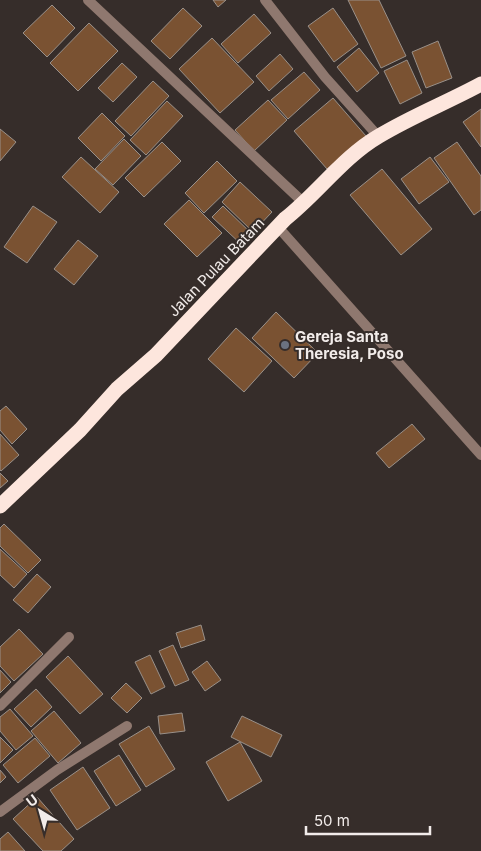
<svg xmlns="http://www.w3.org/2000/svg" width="481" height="851" font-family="Inter,sans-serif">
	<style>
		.building { fill: #7a5232; stroke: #999089 }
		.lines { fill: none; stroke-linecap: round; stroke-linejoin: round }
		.street { stroke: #8f786f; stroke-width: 10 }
		.highway { stroke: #fde6dd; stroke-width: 15 }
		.worship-dot { fill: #6b7280; stroke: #362d2a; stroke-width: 2 }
		.labels { text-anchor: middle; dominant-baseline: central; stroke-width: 4; stroke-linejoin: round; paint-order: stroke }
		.street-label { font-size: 15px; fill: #f2ecea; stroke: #362d2a }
		.poi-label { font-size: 15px; font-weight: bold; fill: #f2ecea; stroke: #362d2a; text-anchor: start }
	</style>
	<rect width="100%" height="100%" fill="#362d2a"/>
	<path class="building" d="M 213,0 L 226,0 L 218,7 Z
		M 348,0 L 379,0 L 406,56 L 381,68 Z
		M 52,5 L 75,28 L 47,57 L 23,33 Z
		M 183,8 L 202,26 L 170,59 L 151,41 Z
		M 333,8 L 358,44 L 334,62 L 308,26 Z
		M 254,14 L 271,33 L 238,63 L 221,44 Z
		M 89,23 L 118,51 L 78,91 L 50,63 Z
		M 212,38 L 254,82 L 220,113 L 179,69 Z
		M 438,41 L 452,78 L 426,88 L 412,52 Z
		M 359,48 L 379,73 L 357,92 L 337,67 Z
		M 280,54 L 293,69 L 269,91 L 256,76 Z
		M 407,60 L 422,93 L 400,104 L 384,71 Z
		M 122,63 L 137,77 L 113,102 L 98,88 Z
		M 304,72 L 320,90 L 288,119 L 271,100 Z
		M 153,81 L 169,96 L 131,136 L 115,121 Z
		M 333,98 L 366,136 L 327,169 L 294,131 Z
		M 268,100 L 287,120 L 254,151 L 235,130 Z
		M 167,101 L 183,116 L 146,155 L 130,140 Z
		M 481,109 L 481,147 L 463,122 Z
		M 102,113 L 125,136 L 101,161 L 78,138 Z
		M 0,129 L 16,142 L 0,161 Z
		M 124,139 L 141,156 L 113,185 L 95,169 Z
		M 162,142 L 181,161 L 144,197 L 125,178 Z
		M 457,142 L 481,176 L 481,210 L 474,215 L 434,158 Z
		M 81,157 L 119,192 L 100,213 L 62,177 Z
		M 430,157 L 449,182 L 419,204 L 401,179 Z
		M 217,161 L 237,181 L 204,213 L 185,193 Z
		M 382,169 L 432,229 L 401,255 L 350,195 Z
		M 240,182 L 272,212 L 253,232 L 222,202 Z
		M 189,200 L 222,233 L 197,257 L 164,224 Z
		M 33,206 L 57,222 L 27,263 L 4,247 Z
		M 223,206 L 253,235 L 243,246 L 212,217 Z
		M 78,240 L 98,256 L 74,285 L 54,269 Z
		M 276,312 L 318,353 L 294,378 L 252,338 Z
		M 236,328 L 272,361 L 244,392 L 208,359 Z
		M 6,406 L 27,429 L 12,444 L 0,430 L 0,411 Z
		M 412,424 L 425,439 L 389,468 L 376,453 Z
		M 0,434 L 19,455 L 1,471 L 0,470 Z
		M 0,473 L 8,481 L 0,488 Z
		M 4,524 L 41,560 L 28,573 L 0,546 L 0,528 Z
		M 0,549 L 27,574 L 14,588 L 0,575 Z
		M 37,574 L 51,587 L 28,613 L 13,600 Z
		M 201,625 L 205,640 L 181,648 L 176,633 Z
		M 19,629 L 43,654 L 14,681 L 0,666 L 0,647 Z
		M 173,645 L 189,680 L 175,686 L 159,651 Z
		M 150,655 L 165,687 L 151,694 L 135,662 Z
		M 68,656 L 103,694 L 80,714 L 46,677 Z
		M 207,661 L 221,680 L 205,691 L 192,672 Z
		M 0,670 L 11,682 L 0,693 Z
		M 126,683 L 142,698 L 127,713 L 111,698 Z
		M 36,689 L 52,707 L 31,727 L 14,709 Z
		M 10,709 L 33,736 L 16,750 L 0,731 L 0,717 Z
		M 54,711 L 81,743 L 58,763 L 31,731 Z
		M 182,713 L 185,731 L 160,734 L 158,716 Z
		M 242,716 L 282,735 L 271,757 L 231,737 Z
		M 149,726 L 175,769 L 146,787 L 119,744 Z
		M 0,737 L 13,750 L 0,763 Z
		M 35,738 L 50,756 L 18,783 L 3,765 Z
		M 240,742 L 262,781 L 228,801 L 206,762 Z
		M 119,755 L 141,790 L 116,806 L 94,771 Z
		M 83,767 L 110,808 L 77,830 L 50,790 Z
		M 0,770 L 6,777 L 0,783 Z
		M 37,797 L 74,839 L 61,851 L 43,851 L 13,819 Z
		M 8,832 L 25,851 L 0,851 L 0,839 Z"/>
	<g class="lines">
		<path class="street" d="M 88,0 L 305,204
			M 265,0 L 325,77 L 378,136
			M 278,227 L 481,455
			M 0,706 L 69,637
			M 0,812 L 57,770 L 127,726"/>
		<path class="highway" d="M 0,506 L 80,430 L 117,389 L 156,355 L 285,219 C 318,193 343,157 379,136 C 412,116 448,102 481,84"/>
	</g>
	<circle class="worship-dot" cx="285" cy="345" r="5"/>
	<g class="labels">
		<g class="street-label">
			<text transform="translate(216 267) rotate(-46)">Jalan Pulau Batam</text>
		</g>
		<g class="poi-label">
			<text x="295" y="336">Gereja Santa<tspan x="295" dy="17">Theresia, Poso</tspan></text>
		</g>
	</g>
	<g transform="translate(40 811) rotate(323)" stroke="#362d2a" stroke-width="4" paint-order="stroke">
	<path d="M0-4L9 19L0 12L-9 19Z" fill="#f2ecea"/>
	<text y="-8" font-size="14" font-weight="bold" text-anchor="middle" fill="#f2ecea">U</text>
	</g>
	<path d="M306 826v8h124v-8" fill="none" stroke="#f2ecea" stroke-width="2.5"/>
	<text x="314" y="826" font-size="15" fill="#f2ecea" stroke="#362d2a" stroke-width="4" paint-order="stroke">50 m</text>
</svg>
